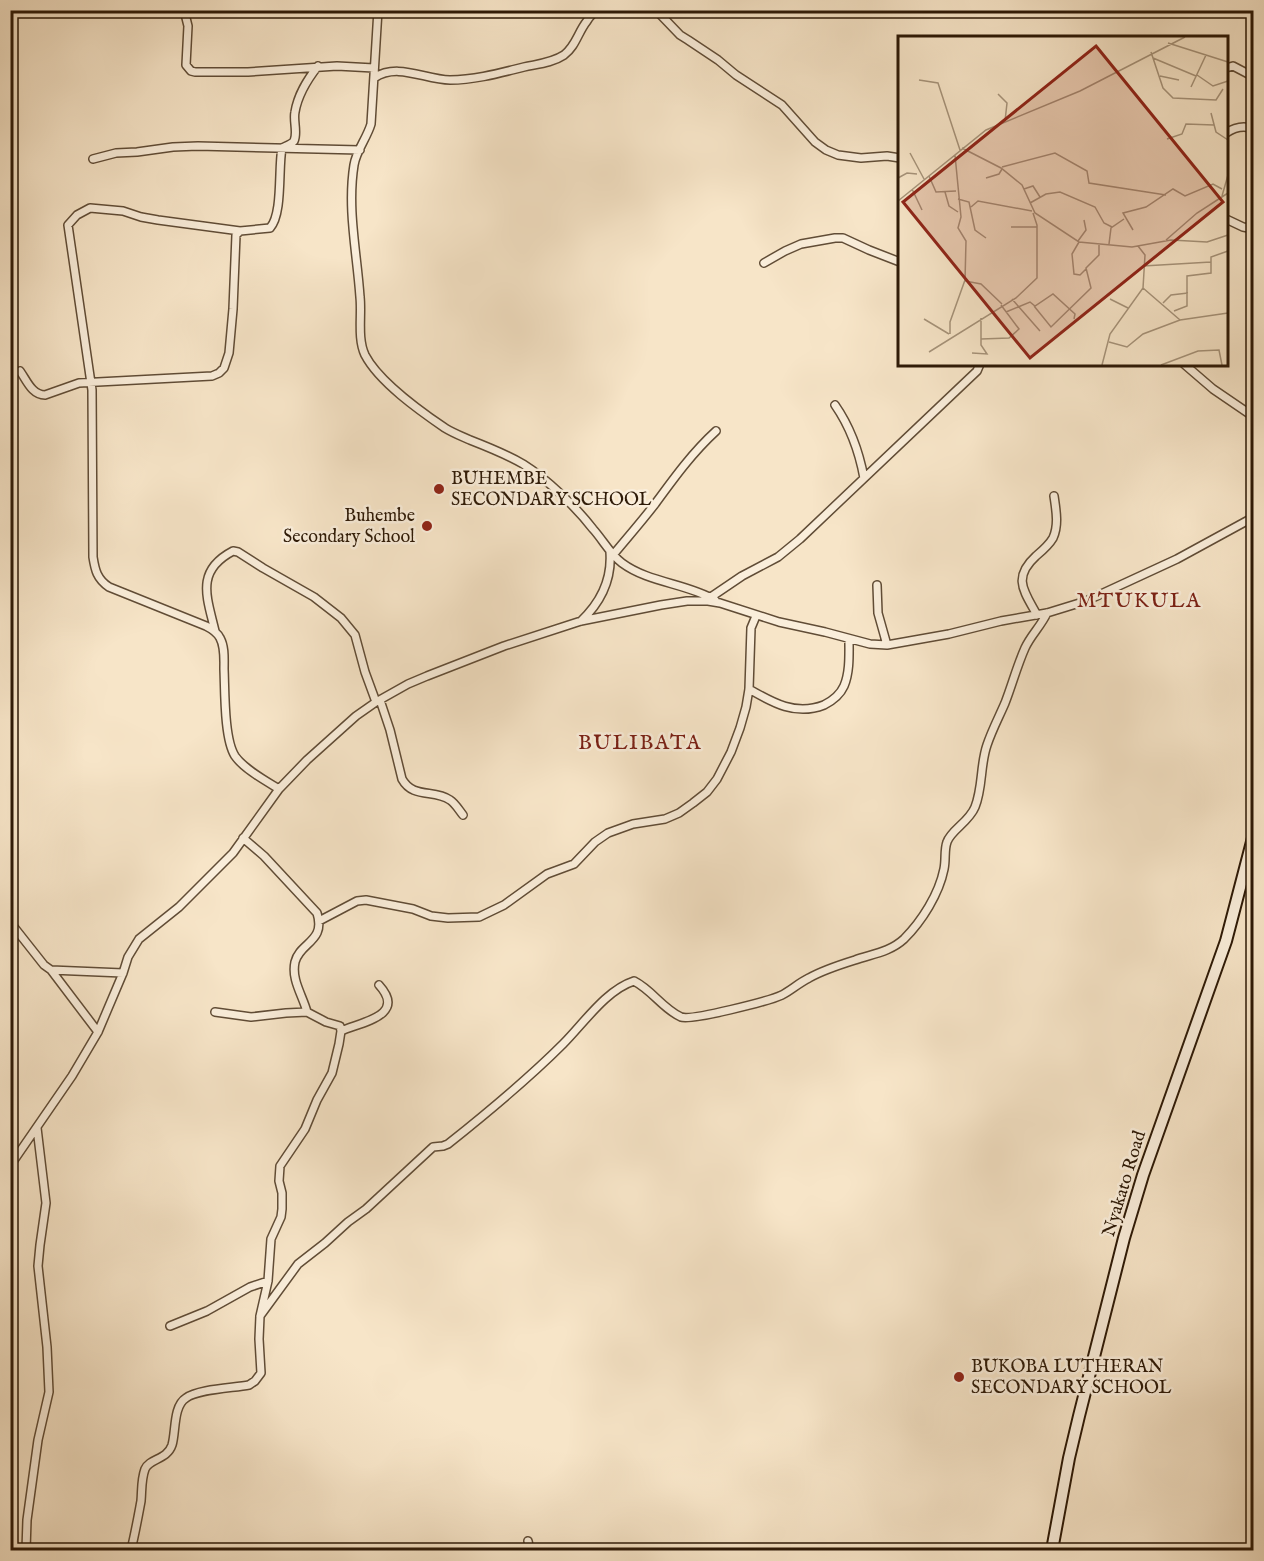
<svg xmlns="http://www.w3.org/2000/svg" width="1264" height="1561" font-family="'IM FELL English',serif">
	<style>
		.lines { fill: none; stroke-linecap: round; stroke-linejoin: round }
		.street-casing { stroke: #604c36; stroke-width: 10 }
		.secondary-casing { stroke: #2d1906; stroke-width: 14 }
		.street { stroke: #faeedb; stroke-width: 7 }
		.secondary { stroke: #faeedb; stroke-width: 10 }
		.poi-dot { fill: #8f2418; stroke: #faeedb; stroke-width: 2 }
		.labels { text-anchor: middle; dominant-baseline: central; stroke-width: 5; stroke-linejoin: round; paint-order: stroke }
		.poi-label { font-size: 18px; fill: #2d1906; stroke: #faeedb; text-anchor: start }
		.street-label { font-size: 18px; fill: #2d1906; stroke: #faeedb }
		.quarter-label { font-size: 21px; letter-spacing: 1.5px; fill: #7a1f14; stroke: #faeedb }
		.inset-road { fill: none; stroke: #a6937a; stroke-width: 1.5 }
		.view { fill: #8f2418; fill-opacity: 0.15; stroke: #8f2418; stroke-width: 3 }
		.inset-edge { fill: none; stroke: #2d1906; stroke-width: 3 }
	</style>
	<rect width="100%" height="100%" fill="#f7e5c8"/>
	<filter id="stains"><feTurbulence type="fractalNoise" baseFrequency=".00333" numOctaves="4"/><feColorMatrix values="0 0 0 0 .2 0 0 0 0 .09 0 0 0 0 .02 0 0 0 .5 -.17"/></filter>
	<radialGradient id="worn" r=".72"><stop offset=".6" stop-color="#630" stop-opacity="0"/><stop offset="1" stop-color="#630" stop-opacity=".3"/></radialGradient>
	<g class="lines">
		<g class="street-casing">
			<path id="street" d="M 184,10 L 188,26 L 186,65 L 191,71 L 195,72 L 248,72 L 337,66 L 374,68
				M 378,10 L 371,124 C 367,138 356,151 354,165 C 347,209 357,253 360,297 C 362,315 357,338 365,355 C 379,382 420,411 445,428 C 453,433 461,436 470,440 C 488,447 506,454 523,464 C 547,479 576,507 593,529 C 603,540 610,554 622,563 C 649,583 686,583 715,600
				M 656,10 L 680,35 L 688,40 L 718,60 L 736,75 L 782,105 L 815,142 L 826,150 L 838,155 L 861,158 L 887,156 L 900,158
				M 1226,68 L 1233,66 L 1254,77
				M 374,78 C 398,62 425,80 450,80 C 475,80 500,73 524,67 C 537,64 552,63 564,55 C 576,46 578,32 587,21 C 589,17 593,14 596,10
				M 1226,133 C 1235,127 1244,125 1254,129
				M 93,159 L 116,153 L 137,152 L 173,147 L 198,146 L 360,150
				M 1226,219 L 1243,227 L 1254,229
				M 240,231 L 158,220 L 141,217 L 123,211 L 90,208 L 77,215 L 68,225 L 92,390 L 93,557 C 95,570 97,579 109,587 L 206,626 C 212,629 217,632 220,638 C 225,647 224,659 224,669 C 225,691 224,739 235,756 C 244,769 266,781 279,789
				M 764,263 L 785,251 L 801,244 L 835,238 L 843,238 L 869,250 L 900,262
				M 1184,364 L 1213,389 L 1254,417
				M 20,371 C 27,381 32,395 45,395 L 79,383 L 212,376 L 219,373 L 224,368 L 229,353 L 233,309 L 236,235 L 240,231 L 270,228 C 283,214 278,168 282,148 C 286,146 292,144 294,141 C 298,133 293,121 295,112 C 298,94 307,80 318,66
				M 835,405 C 851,428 859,451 864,478
				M 613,555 C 627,538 642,521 655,504 C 674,478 692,453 716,431
				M 877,585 L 878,613 L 887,645
				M 711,597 L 742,576 L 778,557 L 800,539 L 977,371 L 980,364
				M 1037,615 C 1024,591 1012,578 1036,556 C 1042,551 1049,545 1053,538 C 1059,525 1056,510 1054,496
				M 581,621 C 601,602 612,579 610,552
				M 215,631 C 207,597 195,571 233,551 L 238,552 L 263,568 L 314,597 L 341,618 L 355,635 L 365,672 L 376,702
				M 749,689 C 773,703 796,716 824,705 C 832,701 840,695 844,686 C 850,672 849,654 849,639
				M 380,700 L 390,730 L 402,779 C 413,799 434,789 450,800 C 455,803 459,810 463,815
				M 243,838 L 264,856 L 317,913 C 326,942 300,942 295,962 C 291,980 303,996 307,1012
				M 319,921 L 357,901 L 366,900 L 413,909 L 431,916 L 448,918 L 479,917 L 504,905 L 547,874 L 574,864 L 595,842 L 608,833 L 633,824 L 665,819 L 679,813 L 693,803 L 707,792 L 717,779 L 731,752 L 740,728 L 746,707 L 749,689 L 751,628 L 756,616
				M 10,922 L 44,965 L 51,970 L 123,973
				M 51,970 L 98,1032
				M 341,1031 C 361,1022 407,1016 379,985
				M 10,1166 L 72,1076 L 98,1032 L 123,973 L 128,957 L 139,939 L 179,907 L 233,853 L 279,789 L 307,760 L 356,716 L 376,702 L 408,684 L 427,676 L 504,646 L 581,621 L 661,605 L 687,601 L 708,601 L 720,603 L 779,622 L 825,632 L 870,644 L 887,645 L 949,634 L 1001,621 L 1047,613 L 1086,601 L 1177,559 L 1254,517
				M 260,1316 L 298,1264 L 325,1243 L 348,1222 L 366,1209 L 433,1147 L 443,1146 L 448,1144 C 487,1113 527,1080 563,1044 C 584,1023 606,990 634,981 C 652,990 663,1009 681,1017 C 691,1021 769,1001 782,995 C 791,990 799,983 809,978 C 823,970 839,965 855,960 C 872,954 890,952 904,939 C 922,921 939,894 944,869 C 946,860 944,850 947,842 C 951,830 969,822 975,807 C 983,787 980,765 987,745 C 992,730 999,717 1005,703 C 1012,685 1017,666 1025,648 C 1031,635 1041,626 1047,613
				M 170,1326 L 207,1311 L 250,1287 L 268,1281
				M 528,1541 L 530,1550
				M 26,1550 L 27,1520 L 38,1440 L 49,1392 L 47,1347 L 38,1266 L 40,1245 L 46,1203 L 37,1128
				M 131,1550 C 135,1534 138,1517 141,1501 C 142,1490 141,1480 145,1469 C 150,1458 167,1460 172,1445 C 176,1432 173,1406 186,1398 C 198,1389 233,1388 249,1385 L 255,1381 L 261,1373 L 259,1339 L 260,1316 L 268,1281 L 271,1239 L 281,1217 L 282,1209 L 282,1193 L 279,1181 L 280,1166 L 305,1129 L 317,1100 L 332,1073 L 339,1044 L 341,1031 L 340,1026 L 326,1022 L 307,1012 L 286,1013 L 251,1017 L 215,1012"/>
		</g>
		<g class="secondary-casing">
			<path id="secondary" d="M 1052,1550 L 1069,1458 L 1079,1416 L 1124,1238 L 1143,1175 L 1226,941 L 1254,834"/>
		</g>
		<use href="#street" class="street"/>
		<use href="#secondary" class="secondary"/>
	</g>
	<g class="poi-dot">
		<circle cx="439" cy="489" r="6"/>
		<circle cx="427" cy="526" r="6"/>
		<circle cx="959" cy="1377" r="6"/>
	</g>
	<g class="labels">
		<g class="poi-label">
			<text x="451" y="479">BUHEMBE<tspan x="451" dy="21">SECONDARY SCHOOL</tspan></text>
			<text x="415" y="516" text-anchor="end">Buhembe<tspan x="415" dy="21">Secondary School</tspan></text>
			<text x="971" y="1367">BUKOBA LUTHERAN<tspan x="971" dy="21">SECONDARY SCHOOL</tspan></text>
		</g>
		<g class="street-label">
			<text transform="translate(1125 1184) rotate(-73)">Nyakato Road</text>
		</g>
		<g class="quarter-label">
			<text x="1139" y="601">MTUKULA</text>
			<text x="640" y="743">BULIBATA</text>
		</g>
	</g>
	<g transform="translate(898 36)">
		<rect width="330" height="330" fill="#f7e5c8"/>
		<path class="inset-road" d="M 270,7 L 330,26M 253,16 L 265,52 L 275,62 L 318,64 L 325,53M 255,22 L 298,40M 299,39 L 315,50 L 330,45M 262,40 L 281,44M 21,44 L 40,47 L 62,114M 293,51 L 308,19M 100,58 L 109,67 L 107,85M 313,77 L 318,96 L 330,104M 269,103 L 284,98 L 288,88 L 316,89M 64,112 L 103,132 L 124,149 L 137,177 L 181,206 L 234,211 L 273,204 L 309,206 L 330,199M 12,117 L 26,143M 57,119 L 63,181 L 60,192 L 68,205 L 67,245 L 83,248 L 104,268M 104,131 L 157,117 L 189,135 L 191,147 L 268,159M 31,140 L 38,156 L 58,155M 0,142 L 9,137 L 19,138M 88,142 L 101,138 L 104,133M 14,153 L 24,174M 126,153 L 135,150 L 142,161M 47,156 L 51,170 L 60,176M 324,160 L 330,139M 60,163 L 71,166 L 77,194 L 88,202M 0,165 L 88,94 L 182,55 L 287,1M 132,167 L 148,158 L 162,156 L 197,171 L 206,187 L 214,191M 73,171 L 80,165 L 134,175M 113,191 L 139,191M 235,194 L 225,177 L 248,171 L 275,153 L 287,160 L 315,148 L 324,153M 268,204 L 299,177 L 330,157M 180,205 L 188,194 L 186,184M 181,206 L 174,218 L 176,238 L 182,239 L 188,233M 211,208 L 213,192 L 226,183M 245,230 L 313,226M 245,252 L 282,284M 114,263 L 142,295M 212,263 L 230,272M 265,267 L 273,259 L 290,257M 136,270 L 153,291 L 193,252 L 188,232 L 201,219 L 201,209M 276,275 L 289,270 L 289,240 L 313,237 L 313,221 L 330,215M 108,276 L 132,266 L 137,270 L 155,258 L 177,278 L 176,283M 26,283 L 51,298M 52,298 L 52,286 L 67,244M 83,303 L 111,302 L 121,293 L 103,269M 211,306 L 229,311 L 245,298 L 282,284 L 330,277M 31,316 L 118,262 L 139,242 L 139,189 L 135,177M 74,317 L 89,318 L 83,309 L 83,282M 204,329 L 212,298 L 245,252 L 247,219 L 240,210M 263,329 L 300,315 L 321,314 L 324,329"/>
		<path class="view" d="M 198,10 L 325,166 L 132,322 L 5,166 Z"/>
		<rect width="330" height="330" class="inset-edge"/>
	</g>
	<rect width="1264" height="1561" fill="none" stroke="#f7e5c8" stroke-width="36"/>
	<rect x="12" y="12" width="1240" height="1537" fill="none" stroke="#2d1906" stroke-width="3"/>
	<rect x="18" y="18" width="1228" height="1525" fill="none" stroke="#2d1906" stroke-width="1.5"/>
	<rect width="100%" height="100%" filter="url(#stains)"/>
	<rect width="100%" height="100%" fill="url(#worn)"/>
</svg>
